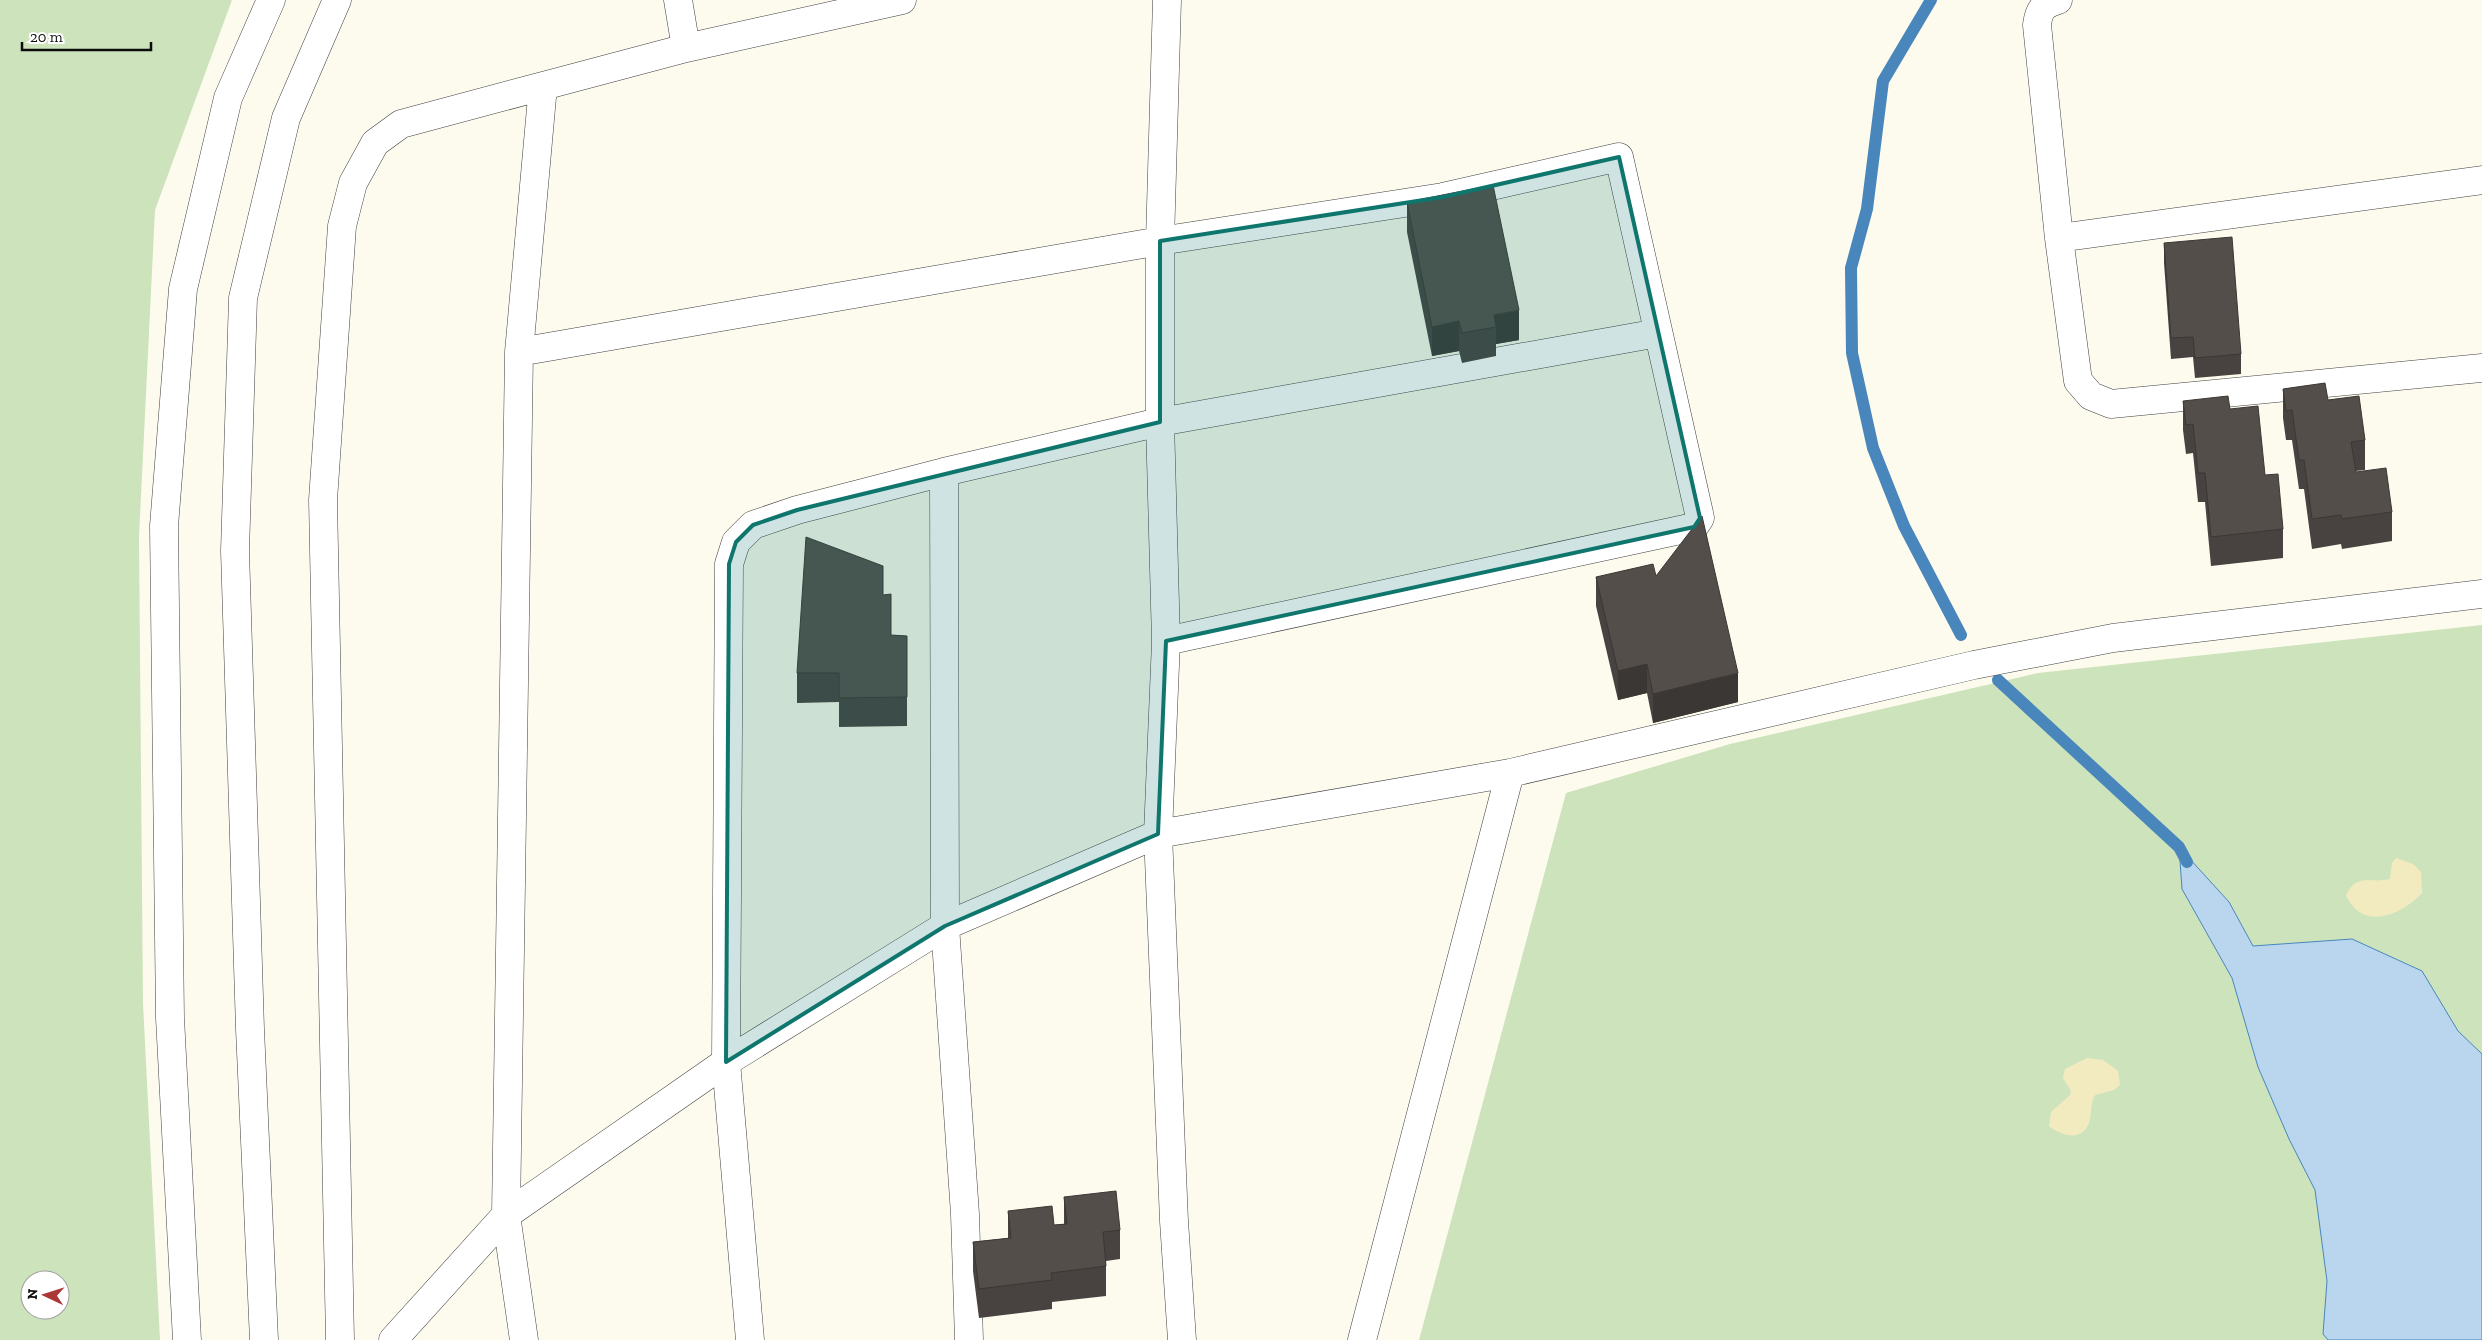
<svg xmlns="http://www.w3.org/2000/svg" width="2482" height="1340" font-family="'Zilla Slab',serif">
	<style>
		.green { fill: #cde3bc; fill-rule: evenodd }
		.sand { fill: #f3ebc0 }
		.water { fill: #b9d6ee; stroke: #4986bc }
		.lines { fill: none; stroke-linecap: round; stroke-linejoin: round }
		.stream { stroke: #4986bc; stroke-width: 12 }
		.minor-casing { stroke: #3f3f3f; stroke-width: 29 }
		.minor { stroke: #fff; stroke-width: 28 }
		.wall { fill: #484340 }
		.shaded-wall { fill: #3b3734 }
		.building { fill: #544e4a; stroke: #3b3734 }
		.marked { fill: #0f766e; fill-opacity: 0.2; stroke: #0f766e; stroke-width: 4; stroke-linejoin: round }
	</style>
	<rect width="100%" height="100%" fill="#fdfbee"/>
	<path class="green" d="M 0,0 L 232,0 L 155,210 L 139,537 L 143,1003 L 160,1340 L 0,1340 ZM 30,1280 L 60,1280 L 60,1310 L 30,1310 Z
		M 2482,625 L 2482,1340 L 1419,1340 L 1566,793 L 1730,744 L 2038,673 Z"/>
	<path class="sand" d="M 2396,858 L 2413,864 L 2421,872 L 2422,893 C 2402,915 2362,932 2346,895 C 2357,872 2370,884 2390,879 L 2392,863 Z
		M 2087,1058 L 2103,1060 L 2118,1071 L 2120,1085 L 2114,1090 L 2095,1095 C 2090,1104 2092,1114 2089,1123 C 2082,1142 2062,1136 2049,1126 L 2051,1112 L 2070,1095 L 2071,1091 L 2063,1078 L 2065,1069 Z"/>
	<path class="water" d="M 2179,847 L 2229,902 L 2253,946 L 2352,939 L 2422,971 L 2458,1031 L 2482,1054 L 2482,1340 L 2328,1340 L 2323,1334 L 2327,1281 L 2315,1190 L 2289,1139 L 2258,1067 L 2232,978 L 2182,889 Z"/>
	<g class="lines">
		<path class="stream" d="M 1931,0 L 1883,81 L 1867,209 L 1851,268 L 1852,353 L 1873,448 L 1904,526 L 1961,635
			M 1998,680 L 2179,847 L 2187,862"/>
		<g class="minor-casing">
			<path id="minor" d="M 678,0 L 686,48
				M 1167,0 L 1160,241 L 1160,422 L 1166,641 L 1158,834 L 1174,1221 L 1182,1340
				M 2058,0 C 2043,5 2039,9 2037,25 L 2059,238 L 2078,381 L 2091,396 L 2111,404 L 2482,368
				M 2059,238 L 2482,180
				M 519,352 L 1160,241 L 1443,197 L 1619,157 L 1699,513 L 1700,518 L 1694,527 L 1166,641
				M 944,472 L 945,926 L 965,1214 L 969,1340
				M 187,1340 L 170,1018 L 164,526 L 183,289 L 228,98 L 271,0
				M 264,1340 L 250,1029 L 235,551 L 243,298 L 286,118 L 337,0
				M 340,1340 L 323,500 L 342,226 L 353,183 L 375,143 L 401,124 L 543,86
				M 393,1340 L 506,1215 L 726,1062 L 945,926 L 1158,834 L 1510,773 L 1974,665 L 2113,638 L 2482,594
				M 524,1340 L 506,1215 L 519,352 L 543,86 L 686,48 L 902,0
				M 750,1340 L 726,1062 L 729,564 L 736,542 L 753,525 L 797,510 L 944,472 L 1160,422 L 1658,333
				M 1362,1340 L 1510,773"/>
		</g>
		<use href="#minor" class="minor"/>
	</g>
	<path class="wall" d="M 1407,202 L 1519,340 L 1496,344 L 1496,356 L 1462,363 L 1459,351 L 1432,356 L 1407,232 Z
		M 2164,243 L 2241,354 L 2241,374 L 2195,378 L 2193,357 L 2171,359 L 2164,263 Z
		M 2283,389 L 2328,400 L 2365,440 L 2365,470 L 2355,471 L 2356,472 L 2392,512 L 2392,541 L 2342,549 L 2341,544 L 2312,549 L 2304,489 L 2299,489 L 2292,440 L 2286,440 L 2283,418 Z
		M 2183,401 L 2230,409 L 2265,475 L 2283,529 L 2283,558 L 2211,566 L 2205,502 L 2198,502 L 2193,453 L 2186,454 L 2183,430 Z
		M 1656,576 L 1738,702 L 1653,723 L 1647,693 L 1618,700 L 1596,606 L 1596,577 Z
		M 883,595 L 891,635 L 907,636 L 907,726 L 839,727 L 839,702 L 797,703 L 797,673 Z
		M 1064,1197 L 1120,1230 L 1120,1259 L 1106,1261 L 1106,1296 L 1052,1302 L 1052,1309 L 979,1318 L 973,1271 L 973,1242 L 1008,1238 L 1008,1211 L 1054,1225 L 1064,1224 Z"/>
	<path class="shaded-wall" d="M 1519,310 L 1519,340 L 1496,344 L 1496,327 L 1494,315 Z
		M 1459,321 L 1459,351 L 1432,356 L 1432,327 Z
		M 1647,664 L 1647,693 L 1618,700 L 1618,671 Z
		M 1738,673 L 1738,702 L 1653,723 L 1653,694 Z"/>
	<path class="building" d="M 1493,185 L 1519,310 L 1494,315 L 1496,327 L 1462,333 L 1459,321 L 1432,327 L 1407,202 Z
		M 2232,237 L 2241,354 L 2195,358 L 2193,337 L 2171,338 L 2164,243 Z
		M 2325,383 L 2328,400 L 2359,396 L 2365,440 L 2351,442 L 2356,472 L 2386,468 L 2392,512 L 2342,519 L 2341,515 L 2312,519 L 2304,460 L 2299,460 L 2292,410 L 2286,411 L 2283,389 Z
		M 2228,396 L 2230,409 L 2258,406 L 2265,475 L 2278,474 L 2283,529 L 2211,537 L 2205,473 L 2198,473 L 2193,424 L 2186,425 L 2183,401 Z
		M 1702,516 L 1738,673 L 1653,694 L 1647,664 L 1618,671 L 1596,577 L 1653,564 L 1656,576 Z
		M 806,537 L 883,566 L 883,595 L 891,594 L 891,635 L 907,636 L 907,697 L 839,698 L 839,673 L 797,673 Z
		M 1116,1191 L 1120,1230 L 1103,1232 L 1106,1266 L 1051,1273 L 1052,1280 L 979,1289 L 973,1242 L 1011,1238 L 1008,1211 L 1052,1206 L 1054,1225 L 1067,1224 L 1064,1197 Z"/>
	<path class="marked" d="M 1619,157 L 1700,518 L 1694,527 L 1166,641 L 1158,834 L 945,926 L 726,1062 L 729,564 L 736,542 L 753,525 L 797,510 L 1160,422 L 1160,241 L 1443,197 Z"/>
	<g transform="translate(45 1295) rotate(274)"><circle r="24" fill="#ffffff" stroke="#9e9e9e"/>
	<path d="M0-4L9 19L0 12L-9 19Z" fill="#ab3836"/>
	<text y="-8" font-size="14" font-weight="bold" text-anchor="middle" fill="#0c0c0c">N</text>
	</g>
	<path d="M22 42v8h129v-8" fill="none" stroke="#0c0c0c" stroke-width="2.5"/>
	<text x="30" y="42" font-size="15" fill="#0c0c0c" stroke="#ffffff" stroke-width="4" paint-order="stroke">20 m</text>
</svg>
